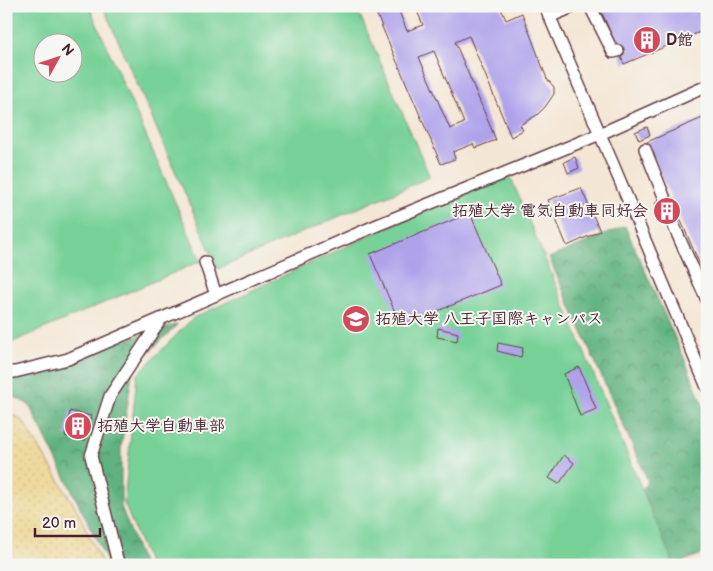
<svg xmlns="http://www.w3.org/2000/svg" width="713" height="571" font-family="'Balsamiq Sans','Klee One',sans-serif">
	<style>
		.forest { fill: url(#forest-crowns); stroke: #566956 }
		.sand { fill: url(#sand-dots); stroke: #9c7c64 }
		.park { fill: #77d197; stroke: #607861; fill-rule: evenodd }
		.building { fill: #afa2eb; fill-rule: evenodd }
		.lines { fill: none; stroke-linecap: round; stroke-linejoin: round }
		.lane-casing { stroke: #643d44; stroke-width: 14 }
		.lane { stroke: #fff; stroke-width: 11 }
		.labels { text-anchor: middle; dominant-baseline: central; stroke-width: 4; stroke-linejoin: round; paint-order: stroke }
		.poi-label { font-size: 16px; font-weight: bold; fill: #4a1f2b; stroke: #f6f6f2; text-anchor: start }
	</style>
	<defs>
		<pattern id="forest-crowns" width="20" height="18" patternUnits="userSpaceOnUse" patternTransform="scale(1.25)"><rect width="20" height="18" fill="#61b380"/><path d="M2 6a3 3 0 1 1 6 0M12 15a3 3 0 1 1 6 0" fill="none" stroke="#529169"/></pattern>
		<pattern id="sand-dots" width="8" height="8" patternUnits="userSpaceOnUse" patternTransform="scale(1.25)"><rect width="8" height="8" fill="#eeda9e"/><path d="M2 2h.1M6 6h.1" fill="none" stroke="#cebb88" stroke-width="1.8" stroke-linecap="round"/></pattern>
	</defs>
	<rect width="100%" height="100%" fill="#f6f6f2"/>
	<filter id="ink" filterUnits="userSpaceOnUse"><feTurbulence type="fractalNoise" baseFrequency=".02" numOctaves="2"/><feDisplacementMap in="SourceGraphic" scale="10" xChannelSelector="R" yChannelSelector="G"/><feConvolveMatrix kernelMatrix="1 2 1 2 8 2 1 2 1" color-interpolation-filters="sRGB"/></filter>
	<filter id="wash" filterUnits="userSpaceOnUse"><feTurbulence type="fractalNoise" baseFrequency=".0096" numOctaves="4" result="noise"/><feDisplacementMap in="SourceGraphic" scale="20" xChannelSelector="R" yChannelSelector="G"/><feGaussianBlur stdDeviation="1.12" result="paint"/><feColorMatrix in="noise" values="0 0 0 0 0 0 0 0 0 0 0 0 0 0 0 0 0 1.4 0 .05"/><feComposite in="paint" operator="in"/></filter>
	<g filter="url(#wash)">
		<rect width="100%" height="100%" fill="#f4e6d4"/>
		<path class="forest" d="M 625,226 L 685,360 L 707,416 L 707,552 L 674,565 L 591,565 L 648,481 L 549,258 Z
			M 178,324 L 133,368 L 121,448 L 121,506 L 143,565 L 109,565 L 29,405 L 6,392 L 6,376 Z"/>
		<path class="sand" d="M 6,411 L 23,421 L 77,510 L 103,565 L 6,565 Z"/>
		<path class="park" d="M 6,6 L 89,6 L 201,261 L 6,345 ZM 42,42 L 72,42 L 72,72 L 42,72 Z
			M 103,6 L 356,6 L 430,177 L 218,269 Z
			M 508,171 L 674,565 L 149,565 L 124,503 L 137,375 L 193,318 Z"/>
		<g id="blocks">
			<path class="building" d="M 373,6 L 397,6 L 407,31 L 423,25 L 415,6 L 456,6 L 457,8 L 462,6 L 500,6 L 506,20 L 522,13 L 547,79 L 554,87 L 554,94 L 545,107 L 537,115 L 520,125 L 523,130 L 511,137 L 469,36 L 455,42 L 496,140 L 475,148 L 473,144 L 453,152 L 455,159 L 441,164 ZM 434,51 L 464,123 L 450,129 L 419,57 Z
				M 599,6 L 707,6 L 707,29 L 624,64 Z
				M 707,116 L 707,281 L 647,142 Z
				M 647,127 L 650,135 L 639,140 L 635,132 Z
				M 575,157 L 579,168 L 568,173 L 564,162 Z
				M 581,188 L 600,231 L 567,246 L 548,200 Z
				M 669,198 L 678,219 L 665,225 L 655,203 Z
				M 470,213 L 501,285 L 401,326 L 370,254 Z
				M 438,328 L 458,333 L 457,341 L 437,337 Z
				M 498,343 L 523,348 L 521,357 L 497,351 Z
				M 579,367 L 596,409 L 580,416 L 564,374 Z
				M 70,411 L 91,416 L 85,441 L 65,436 Z
				M 564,455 L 574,463 L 559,484 L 549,478 Z"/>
		</g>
	</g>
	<g filter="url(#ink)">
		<use href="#blocks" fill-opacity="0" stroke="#643d44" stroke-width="1"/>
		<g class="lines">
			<g class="lane-casing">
				<path id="lane" d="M 545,6 L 612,162 L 707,387
					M 590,6 L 613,52 L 618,51
					M 549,17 L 575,6
					M 645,149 L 665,199
					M 672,222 L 707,300
					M 205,262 L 216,295
					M 6,372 L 15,372 L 68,359 L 375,226 L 600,134 L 707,86
					M 120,565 L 117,559 L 91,456 L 110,396 L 161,319"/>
			</g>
			<use href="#lane" class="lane"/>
		</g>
	</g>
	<defs>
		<g id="building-disc" transform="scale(1.4375)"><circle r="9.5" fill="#d1495b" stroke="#f6f6f2"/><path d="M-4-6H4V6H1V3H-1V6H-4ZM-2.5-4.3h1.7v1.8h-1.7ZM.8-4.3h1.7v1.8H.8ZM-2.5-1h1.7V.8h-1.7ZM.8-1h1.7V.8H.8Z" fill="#fff"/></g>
		<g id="university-disc" transform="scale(1.4375)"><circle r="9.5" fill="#d1495b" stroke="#f6f6f2"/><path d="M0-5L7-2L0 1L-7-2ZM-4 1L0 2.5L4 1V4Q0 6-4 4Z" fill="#fff"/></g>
	</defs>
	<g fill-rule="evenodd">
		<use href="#building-disc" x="647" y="40"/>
		<use href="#building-disc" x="667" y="211"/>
		<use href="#university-disc" x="356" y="319"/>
		<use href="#building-disc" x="78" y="426"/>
	</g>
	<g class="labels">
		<g class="poi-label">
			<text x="666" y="40">D館</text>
			<text x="648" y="211" text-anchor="end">拓殖大学 電気自動車同好会</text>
			<text x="375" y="319">拓殖大学 八王子国際キャンパス</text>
			<text x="97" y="426">拓殖大学自動車部</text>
		</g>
	</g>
	<rect width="713" height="571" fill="none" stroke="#f6f6f2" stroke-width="25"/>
	<g transform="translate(58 58) rotate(50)"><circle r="24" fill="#f6f6f2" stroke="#b1a0a2"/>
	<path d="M0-4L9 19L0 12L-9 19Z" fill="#d1495b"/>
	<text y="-8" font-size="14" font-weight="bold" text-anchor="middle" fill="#4a1f2b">N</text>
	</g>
	<path d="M35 528v8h65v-8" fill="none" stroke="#4a1f2b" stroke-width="2.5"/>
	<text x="42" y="528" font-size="15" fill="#4a1f2b" stroke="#f6f6f2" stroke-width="4" paint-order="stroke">20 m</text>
</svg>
